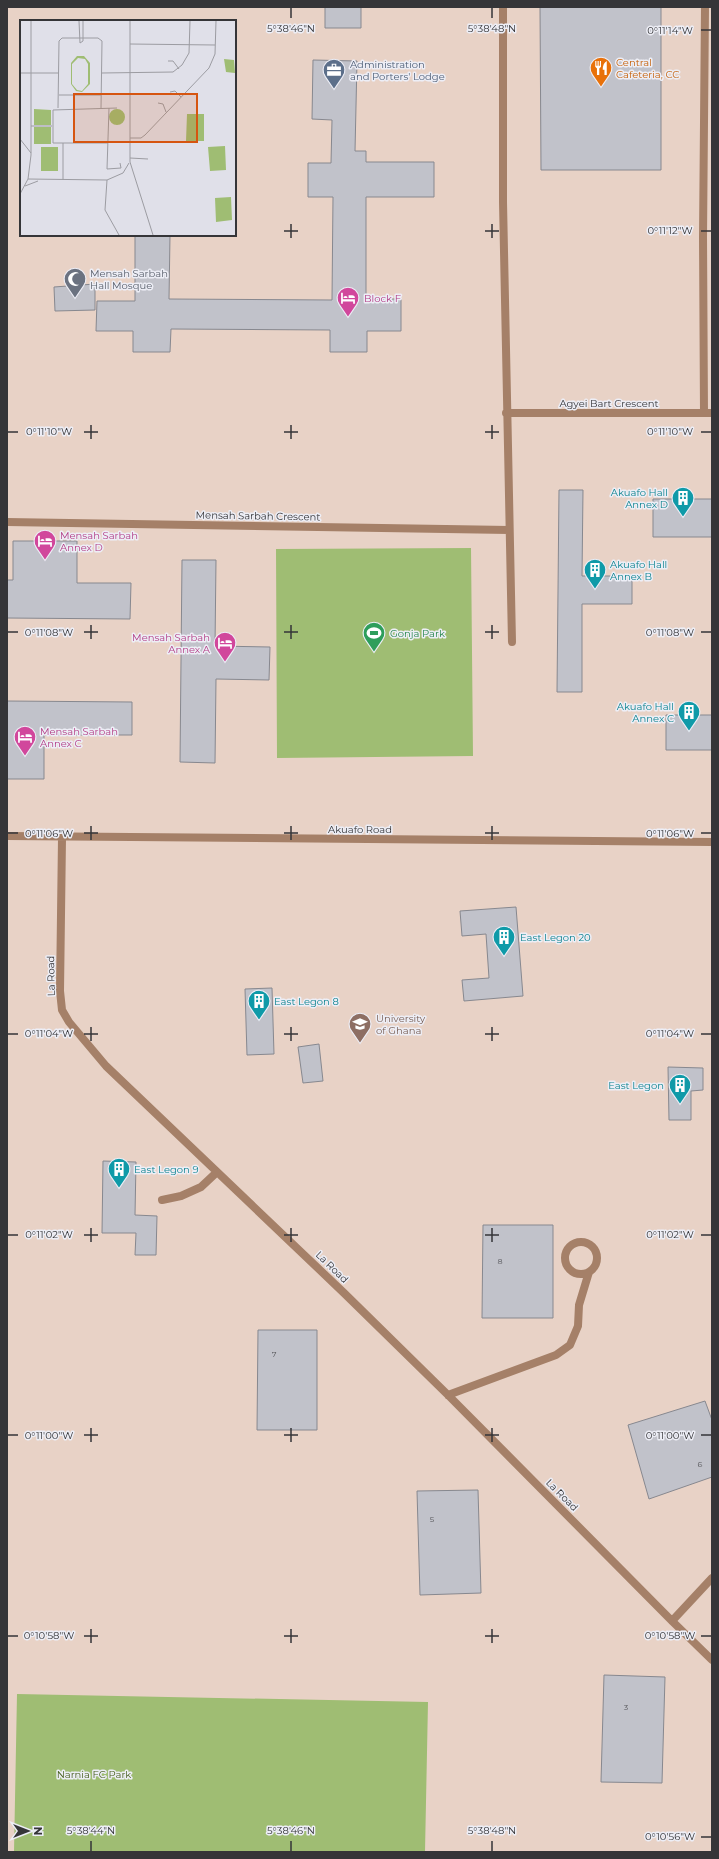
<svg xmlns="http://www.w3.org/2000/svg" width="719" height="1859" font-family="Montserrat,sans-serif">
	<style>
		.education { fill: #e8d2c6; fill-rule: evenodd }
		.green { fill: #9fbd73 }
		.building { fill: #c1c2ca; stroke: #87888f }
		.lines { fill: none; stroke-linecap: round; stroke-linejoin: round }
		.minor { stroke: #a58068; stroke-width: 8 }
		.ticks { fill: none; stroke: #353538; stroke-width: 1.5 }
		.labels { text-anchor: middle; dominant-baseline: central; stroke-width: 3; stroke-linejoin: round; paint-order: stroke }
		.number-label { font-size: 8px; fill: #58585c }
		.food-label { font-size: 10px; fill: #c56008; stroke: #edeef6; text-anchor: start }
		.service-label { font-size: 10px; fill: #4e5e75; stroke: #edeef6; text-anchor: start }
		.worship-label { font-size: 10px; fill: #5b616d; stroke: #edeef6; text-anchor: start }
		.hotel-label { font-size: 10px; fill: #b23c85; stroke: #edeef6; text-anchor: start }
		.street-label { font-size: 10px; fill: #353538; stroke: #edeef6 }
		.culture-label { font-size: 10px; fill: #0d838f; stroke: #edeef6; text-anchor: start }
		.leisure-label { font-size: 10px; fill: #27864d; stroke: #edeef6; text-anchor: start }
		.education-label { font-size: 10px; fill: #785e54; stroke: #edeef6; text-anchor: start }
		.park-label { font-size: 10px; fill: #475f1e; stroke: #edeef6 }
		.inset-road { fill: none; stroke: #9c9ca2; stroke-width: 1 }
		.view { fill: #d65510; fill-opacity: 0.15; stroke: #d65510; stroke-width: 2 }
		.inset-edge { fill: none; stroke: #353538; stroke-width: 2 }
		.ticks-label { font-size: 10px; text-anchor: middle; fill: #353538; stroke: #edeef6; stroke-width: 3; stroke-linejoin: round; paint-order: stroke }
	</style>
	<rect width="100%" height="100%" fill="#e0e0e9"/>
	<path class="education" d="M 7,7 L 712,7 L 712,1852 L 7,1852 ZM 21,21 L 235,21 L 235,235 L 21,235 Z"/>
	<path class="green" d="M 471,548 L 473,756 L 277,758 L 276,549 Z
		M 17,1694 L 428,1702 L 425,1852 L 14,1852 Z"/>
	<path class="building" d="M 325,7 L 361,7 L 361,28 L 325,28 Z
		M 540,7 L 661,7 L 661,170 L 541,170 Z
		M 313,60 L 357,61 L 355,151 L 366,151 L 366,162 L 434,162 L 434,197 L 366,197 L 366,299 L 401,299 L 401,331 L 367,331 L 367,352 L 330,352 L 330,330 L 171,329 L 170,352 L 133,352 L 133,331 L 96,331 L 97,301 L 135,301 L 135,235 L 170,235 L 169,299 L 332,300 L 333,197 L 308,197 L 308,163 L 331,163 L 332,120 L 312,119 Z
		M 95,284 L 95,310 L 55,311 L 54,287 Z
		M 559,490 L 583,490 L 582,576 L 632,576 L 632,604 L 582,604 L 582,692 L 557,692 Z
		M 653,499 L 712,499 L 712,537 L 653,537 Z
		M 13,541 L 77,541 L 77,583 L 131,583 L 130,619 L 7,618 L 7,580 L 13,580 Z
		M 182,560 L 216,560 L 215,646 L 270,647 L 269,680 L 216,679 L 215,763 L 180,762 Z
		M 7,701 L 132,702 L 132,735 L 44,735 L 44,779 L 7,779 Z
		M 666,715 L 712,715 L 712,750 L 666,750 Z
		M 516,907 L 523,996 L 464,1001 L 462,980 L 489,978 L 486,934 L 462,936 L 460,911 Z
		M 272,988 L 274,1054 L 247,1055 L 245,989 Z
		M 319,1044 L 323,1081 L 303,1083 L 298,1047 Z
		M 668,1067 L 703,1068 L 703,1090 L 691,1091 L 691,1120 L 669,1120 Z
		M 103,1161 L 136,1162 L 135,1215 L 157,1216 L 156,1255 L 135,1255 L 136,1233 L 102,1233 Z
		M 483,1225 L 553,1225 L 553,1318 L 482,1318 Z
		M 258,1330 L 317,1330 L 317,1430 L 257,1430 Z
		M 705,1401 L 712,1420 L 712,1477 L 649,1499 L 628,1425 Z
		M 478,1490 L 481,1593 L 420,1595 L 417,1491 Z
		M 604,1675 L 665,1677 L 662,1783 L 601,1782 Z"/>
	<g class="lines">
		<path class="minor" d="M 503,7 L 503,202 L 512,642
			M 506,413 L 712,413
			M 704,413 L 703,237 L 705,7
			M 7,522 L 509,530
			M 7,836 L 712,842
			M 62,838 L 60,991 L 62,1010 L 69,1022 L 106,1066 L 344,1293 L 448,1395 L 672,1621 L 712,1660
			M 162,1200 L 181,1196 L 201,1187 L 217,1172
			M565 1258a16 16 0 1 1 32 0a16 16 0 1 1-32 0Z
			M 448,1395 L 556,1355 L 570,1345 L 578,1326 L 579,1305 L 589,1272
			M 672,1621 L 712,1578"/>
	</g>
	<path class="ticks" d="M 291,8 L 291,18M 492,8 L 492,18M 701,30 L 711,30M 291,224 L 291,238M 492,224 L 492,238M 284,231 L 298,231M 485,231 L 499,231M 701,231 L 711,231M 91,425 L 91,439M 291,425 L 291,439M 492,425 L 492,439M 8,432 L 18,432M 84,432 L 98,432M 284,432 L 298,432M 485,432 L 499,432M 701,432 L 711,432M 91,625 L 91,639M 291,625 L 291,639M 492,625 L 492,639M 8,632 L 18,632M 84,632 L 98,632M 284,632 L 298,632M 485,632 L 499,632M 701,632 L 711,632M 91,826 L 91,840M 291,826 L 291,840M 492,826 L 492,840M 8,833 L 18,833M 84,833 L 98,833M 284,833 L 298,833M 485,833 L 499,833M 701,833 L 711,833M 91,1027 L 91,1041M 291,1027 L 291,1041M 492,1027 L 492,1041M 8,1034 L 18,1034M 84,1034 L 98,1034M 284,1034 L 298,1034M 485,1034 L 499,1034M 701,1034 L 711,1034M 91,1228 L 91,1242M 291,1228 L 291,1242M 492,1228 L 492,1242M 8,1235 L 18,1235M 84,1235 L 98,1235M 284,1235 L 298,1235M 485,1235 L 499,1235M 701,1235 L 711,1235M 91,1428 L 91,1442M 291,1428 L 291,1442M 492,1428 L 492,1442M 8,1435 L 18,1435M 84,1435 L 98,1435M 284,1435 L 298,1435M 485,1435 L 499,1435M 701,1435 L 711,1435M 91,1629 L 91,1643M 291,1629 L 291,1643M 492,1629 L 492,1643M 8,1636 L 18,1636M 84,1636 L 98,1636M 284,1636 L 298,1636M 485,1636 L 499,1636M 701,1636 L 711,1636M 701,1837 L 711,1837M 91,1841 L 91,1851M 291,1841 L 291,1851M 492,1841 L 492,1851"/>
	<defs>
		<g id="restaurant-pin" transform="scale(1.15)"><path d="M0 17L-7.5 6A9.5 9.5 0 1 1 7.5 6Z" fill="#e8710a" stroke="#edeef6"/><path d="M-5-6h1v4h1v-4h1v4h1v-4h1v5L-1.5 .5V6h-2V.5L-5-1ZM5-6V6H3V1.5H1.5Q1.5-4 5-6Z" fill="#fff"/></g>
		<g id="office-pin" transform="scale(1.15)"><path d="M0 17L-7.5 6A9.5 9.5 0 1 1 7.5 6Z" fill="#5c6f8a" stroke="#edeef6"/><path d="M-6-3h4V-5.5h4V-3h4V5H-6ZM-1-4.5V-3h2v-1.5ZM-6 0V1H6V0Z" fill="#fff"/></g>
		<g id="mosque-pin" transform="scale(1.15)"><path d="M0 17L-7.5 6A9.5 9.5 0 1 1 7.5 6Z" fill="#6b7280" stroke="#edeef6"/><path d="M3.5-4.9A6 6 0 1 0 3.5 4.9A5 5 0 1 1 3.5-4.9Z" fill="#fff"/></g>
		<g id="hotel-pin" transform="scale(1.15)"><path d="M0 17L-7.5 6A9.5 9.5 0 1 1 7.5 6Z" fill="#d1479c" stroke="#edeef6"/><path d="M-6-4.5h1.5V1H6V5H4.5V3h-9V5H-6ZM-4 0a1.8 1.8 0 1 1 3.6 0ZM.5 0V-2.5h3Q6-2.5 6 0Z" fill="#fff"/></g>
		<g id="building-pin" transform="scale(1.15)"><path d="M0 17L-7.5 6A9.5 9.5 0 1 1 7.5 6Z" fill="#0f9aa8" stroke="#edeef6"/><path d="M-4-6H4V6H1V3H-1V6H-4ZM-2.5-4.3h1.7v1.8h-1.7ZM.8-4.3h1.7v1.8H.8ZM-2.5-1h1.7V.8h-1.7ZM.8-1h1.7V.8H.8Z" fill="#fff"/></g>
		<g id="stadium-pin" transform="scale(1.15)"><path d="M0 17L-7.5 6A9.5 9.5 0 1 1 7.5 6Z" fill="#2e9e5b" stroke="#edeef6"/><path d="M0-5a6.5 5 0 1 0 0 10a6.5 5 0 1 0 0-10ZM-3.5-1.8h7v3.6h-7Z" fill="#fff"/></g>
		<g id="university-pin" transform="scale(1.15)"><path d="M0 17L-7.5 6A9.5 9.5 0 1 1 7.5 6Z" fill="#8d6e63" stroke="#edeef6"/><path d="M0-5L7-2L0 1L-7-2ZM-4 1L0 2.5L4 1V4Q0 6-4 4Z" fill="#fff"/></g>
	</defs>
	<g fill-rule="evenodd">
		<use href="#restaurant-pin" x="601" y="68"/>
		<use href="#office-pin" x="334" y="70"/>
		<use href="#mosque-pin" x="75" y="279"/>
		<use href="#hotel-pin" x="348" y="298"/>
		<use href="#building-pin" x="683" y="498"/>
		<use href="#hotel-pin" x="45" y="541"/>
		<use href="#building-pin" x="595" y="570"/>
		<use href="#stadium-pin" x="374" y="633"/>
		<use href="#hotel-pin" x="225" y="643"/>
		<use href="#building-pin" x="689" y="712"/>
		<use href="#hotel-pin" x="25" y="737"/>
		<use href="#building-pin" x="504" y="937"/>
		<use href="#building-pin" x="259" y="1001"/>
		<use href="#university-pin" x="360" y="1024"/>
		<use href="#building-pin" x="680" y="1085"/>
		<use href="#building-pin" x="119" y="1169"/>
	</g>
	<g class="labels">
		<g class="number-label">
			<text x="500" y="1261">8</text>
			<text x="274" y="1354">7</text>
			<text x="700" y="1464">6</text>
			<text x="432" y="1519">5</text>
			<text x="626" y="1707">3</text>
		</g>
		<g class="food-label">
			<text x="616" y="62">Central<tspan x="616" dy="12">Cafeteria, CC</tspan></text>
		</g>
		<g class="service-label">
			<text x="350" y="64">Administration<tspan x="350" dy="12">and Porters' Lodge</tspan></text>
		</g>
		<g class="worship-label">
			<text x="90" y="273">Mensah Sarbah<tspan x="90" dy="12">Hall Mosque</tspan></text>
		</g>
		<g class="hotel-label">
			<text x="364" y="298">Block F</text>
			<text x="60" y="535">Mensah Sarbah<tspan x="60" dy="12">Annex D</tspan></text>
			<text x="210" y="637" text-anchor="end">Mensah Sarbah<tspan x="210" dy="12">Annex A</tspan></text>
			<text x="40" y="731">Mensah Sarbah<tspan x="40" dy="12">Annex C</tspan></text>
		</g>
		<g class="street-label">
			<text x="609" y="403">Agyei Bart Crescent</text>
			<text transform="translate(258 516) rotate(1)">Mensah Sarbah Crescent</text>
			<text x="360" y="829">Akuafo Road</text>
			<text transform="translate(51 976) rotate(-91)">La Road</text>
			<text transform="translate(332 1267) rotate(44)">La Road</text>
			<text transform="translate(562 1495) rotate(45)">La Road</text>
		</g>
		<g class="culture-label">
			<text x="668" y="492" text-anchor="end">Akuafo Hall<tspan x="668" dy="12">Annex D</tspan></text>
			<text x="610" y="564">Akuafo Hall<tspan x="610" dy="12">Annex B</tspan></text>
			<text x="674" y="706" text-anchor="end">Akuafo Hall<tspan x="674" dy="12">Annex C</tspan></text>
			<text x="520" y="937">East Legon 20</text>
			<text x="274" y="1001">East Legon 8</text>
			<text x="664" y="1085" text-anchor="end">East Legon</text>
			<text x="134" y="1169">East Legon 9</text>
		</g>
		<g class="leisure-label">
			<text x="390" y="633">Gonja Park</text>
		</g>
		<g class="education-label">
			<text x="376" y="1018">University<tspan x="376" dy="12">of Ghana</tspan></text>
		</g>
		<g class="park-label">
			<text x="94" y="1774">Narnia FC Park</text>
		</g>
	</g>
	<g transform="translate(20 20)">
		<rect width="216" height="216" fill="#e0e0e9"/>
		<path d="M 57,36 L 64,36 L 70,43 L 70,64 L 62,72 L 56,71 L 51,64 L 51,43 ZM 58,38 L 65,39 L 68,44 L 68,64 L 62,71 L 57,70 L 52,64 L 52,44 ZM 204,39 L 214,40 L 215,53 L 206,52 ZM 14,89 L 31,90 L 31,105 L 14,105 ZM89 97a8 8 0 1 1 16 0a8 8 0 1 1-16 0ZM 167,94 L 184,94 L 184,121 L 166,121 ZM 14,107 L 31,107 L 31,124 L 14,124 ZM 205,126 L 206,150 L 190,151 L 188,127 ZM 21,127 L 38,127 L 38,151 L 21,151 ZM 211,177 L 212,200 L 196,202 L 195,178 Z" fill="#9fbd73" fill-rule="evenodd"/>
		<path class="inset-road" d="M 59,1 L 60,23 L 63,21 L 63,1M 110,1 L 110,142 L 133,215M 110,24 L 195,25M 148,41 L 153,41 L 159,49M 0,53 L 39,53M 82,53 L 153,52 L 162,45 L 169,33 L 170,1M 150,72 L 155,71 L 161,77M 39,75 L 81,75M 138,83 L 143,84 L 146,92M 38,88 L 39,21 L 42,18 L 78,18 L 82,21 L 81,88M 89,88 L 87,149 L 101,148 L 100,143M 11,106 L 32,106M 110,118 L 121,118 L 125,115 L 189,48 L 195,34 L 196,1M 0,119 L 11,133M 88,123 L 33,123 L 33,90 L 97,88M 110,138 L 128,139M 8,159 L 87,160 L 103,153 L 109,143M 43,160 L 43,123M 87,160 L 85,190 L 99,215M 5,166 L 18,161M 0,174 L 8,159 L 11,135 L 11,1"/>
		<path class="view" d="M 54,74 L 177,74 L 177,122 L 54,122 Z"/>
		<rect width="216" height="216" class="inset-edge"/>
	</g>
	<g class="ticks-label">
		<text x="291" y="32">5°38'46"N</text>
		<text x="492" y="32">5°38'48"N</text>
		<text x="670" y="34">0°11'14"W</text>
		<text x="670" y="234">0°11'12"W</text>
		<text x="670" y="435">0°11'10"W</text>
		<text x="49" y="435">0°11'10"W</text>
		<text x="49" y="636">0°11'08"W</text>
		<text x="670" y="636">0°11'08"W</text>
		<text x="49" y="837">0°11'06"W</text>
		<text x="670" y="837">0°11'06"W</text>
		<text x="670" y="1037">0°11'04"W</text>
		<text x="49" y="1037">0°11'04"W</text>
		<text x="49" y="1238">0°11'02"W</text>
		<text x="670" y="1238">0°11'02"W</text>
		<text x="670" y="1439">0°11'00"W</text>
		<text x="49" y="1439">0°11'00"W</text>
		<text x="670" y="1639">0°10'58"W</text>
		<text x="49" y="1639">0°10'58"W</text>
		<text x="91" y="1834">5°38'44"N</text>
		<text x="291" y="1834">5°38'46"N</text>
		<text x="492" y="1834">5°38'48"N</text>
		<text x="670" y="1840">0°10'56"W</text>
	</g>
	<rect width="719" height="1859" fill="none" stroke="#353538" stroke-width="16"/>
	<g transform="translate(28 1831) rotate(90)" stroke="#edeef6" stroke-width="3" paint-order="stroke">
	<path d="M0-3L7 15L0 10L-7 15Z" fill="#353538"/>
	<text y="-6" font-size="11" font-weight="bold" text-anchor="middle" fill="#353538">N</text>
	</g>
</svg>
